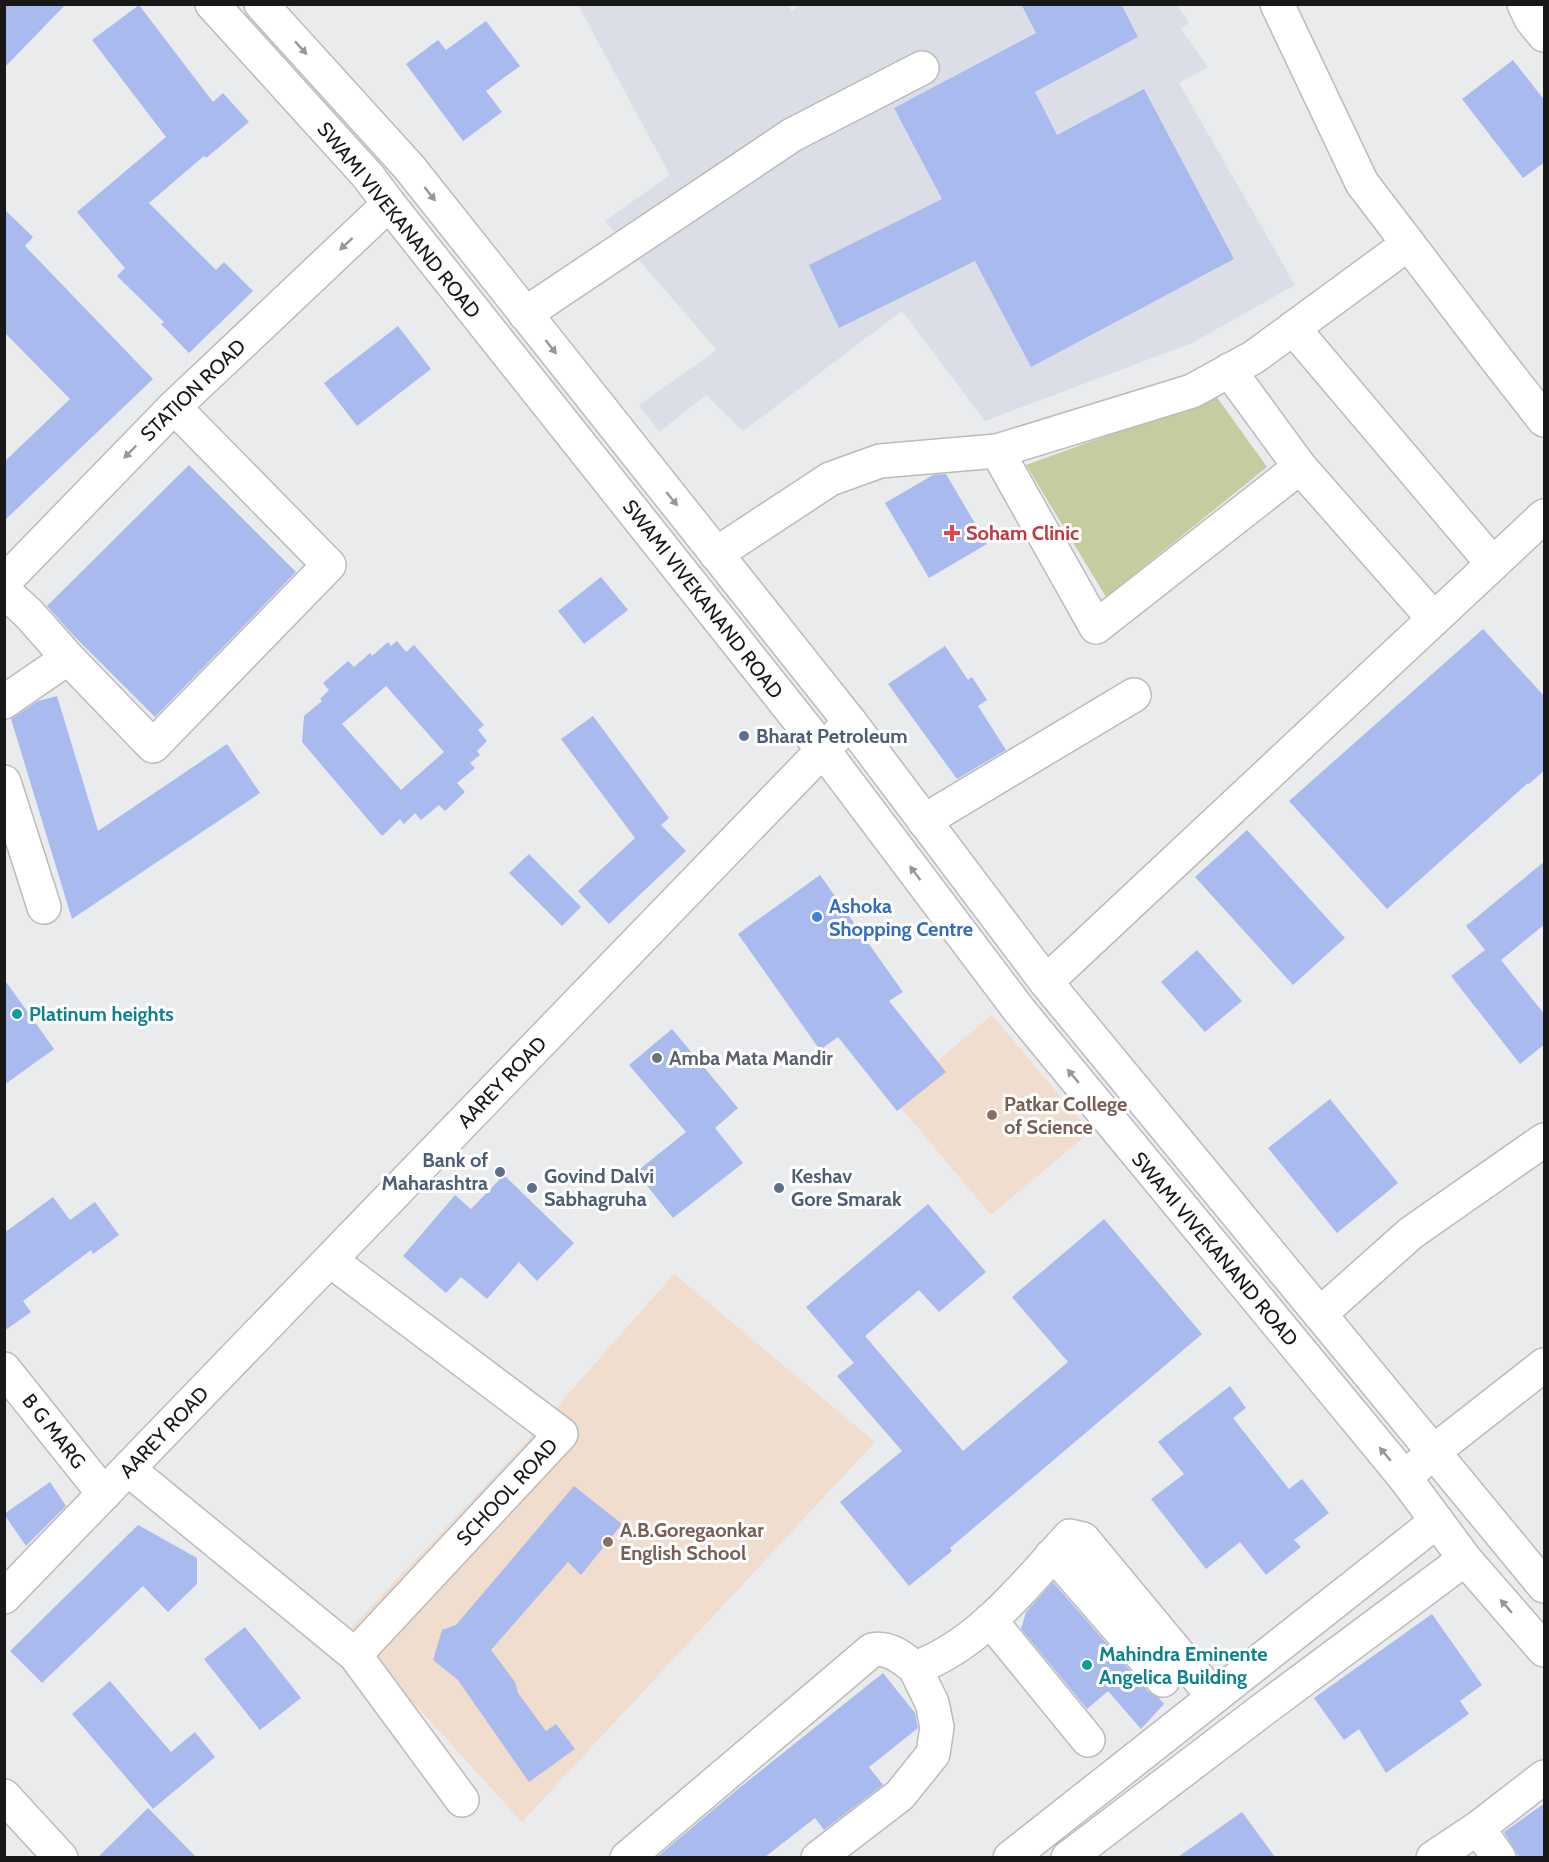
<svg xmlns="http://www.w3.org/2000/svg" width="1549" height="1862" font-family="Cabin,sans-serif">
	<style>
		.built { fill: #dbdee7 }
		.education { fill: #f1ddce }
		.green { fill: #c7cca0 }
		.building { fill: #a9baee; fill-rule: evenodd }
		.lines { fill: none; stroke-linecap: round; stroke-linejoin: round }
		.minor-casing { stroke: #bbbbbd; stroke-width: 36 }
		.major-casing { stroke: #bbbbbd; stroke-width: 36 }
		.minor { stroke: #fff; stroke-width: 33 }
		.major { stroke: #fff; stroke-width: 33 }
		.oneway { fill: #979798 }
		.health-dot { fill: #e0444e; stroke: #fff; stroke-width: 2 }
		.service-dot { fill: #5c6f8a; stroke: #fff; stroke-width: 2 }
		.shop-dot { fill: #3f7fe0; stroke: #fff; stroke-width: 2 }
		.culture-dot { fill: #0f9aa8; stroke: #fff; stroke-width: 2 }
		.worship-dot { fill: #6b7280; stroke: #fff; stroke-width: 2 }
		.education-dot { fill: #8d6e63; stroke: #fff; stroke-width: 2 }
		.labels { text-anchor: middle; dominant-baseline: central; stroke-width: 6; stroke-linejoin: round; paint-order: stroke }
		.street-label { font-size: 20px; fill: #181819; stroke: #fff }
		.health-label { font-size: 20px; font-weight: bold; fill: #be3a42; stroke: #fff; text-anchor: start }
		.service-label { font-size: 20px; font-weight: bold; fill: #4e5e75; stroke: #fff; text-anchor: start }
		.shop-label { font-size: 20px; font-weight: bold; fill: #366cbe; stroke: #fff; text-anchor: start }
		.culture-label { font-size: 20px; font-weight: bold; fill: #0d838f; stroke: #fff; text-anchor: start }
		.worship-label { font-size: 20px; font-weight: bold; fill: #5b616d; stroke: #fff; text-anchor: start }
		.education-label { font-size: 20px; font-weight: bold; fill: #785e54; stroke: #fff; text-anchor: start }
	</style>
	<rect width="100%" height="100%" fill="#eaebec"/>
	<path class="built" d="M 787,4 L 792,11 L 802,4 L 1177,5 L 1189,22 L 1181,29 L 1208,67 L 1179,83 L 1295,285 L 1192,343 L 985,421 L 902,311 L 743,431 L 706,395 L 659,432 L 639,405 L 717,350 L 605,221 L 670,175 L 578,5 Z"/>
	<path class="education" d="M 992,1015 L 1090,1132 L 991,1215 L 893,1098 Z
		M 674,1274 L 875,1442 L 522,1822 L 348,1631 L 517,1452 Z"/>
	<path class="green" d="M 1216,396 L 1267,467 L 1106,597 L 1026,465 Z"/>
	<path class="building" d="M 4,4 L 66,4 L 4,68 Z
		M 1021,4 L 1121,4 L 1138,37 L 1035,92 L 1057,135 L 1144,89 L 1234,259 L 1031,367 L 975,261 L 839,328 L 809,265 L 942,199 L 894,108 L 1036,33 Z
		M 139,5 L 213,102 L 223,93 L 249,122 L 206,158 L 204,156 L 149,203 L 216,270 L 224,262 L 253,291 L 189,353 L 161,324 L 164,322 L 117,276 L 125,268 L 77,212 L 166,137 L 92,40 Z
		M 486,21 L 520,66 L 486,91 L 502,112 L 463,141 L 406,64 L 438,40 L 446,50 Z
		M 1513,60 L 1545,101 L 1545,162 L 1523,178 L 1462,99 Z
		M 4,209 L 33,237 L 25,246 L 153,379 L 4,521 L 4,462 L 70,399 L 4,332 Z
		M 398,326 L 431,369 L 357,426 L 324,383 Z
		M 189,465 L 296,572 L 155,717 L 73,635 L 47,606 Z
		M 946,474 L 987,544 L 929,578 L 885,503 L 933,475 Z
		M 601,577 L 628,610 L 584,644 L 558,611 Z
		M 1483,629 L 1545,697 L 1545,770 L 1529,784 L 1528,783 L 1387,909 L 1289,801 Z
		M 397,641 L 406,652 L 414,645 L 484,725 L 478,730 L 487,741 L 477,751 L 480,755 L 470,763 L 475,768 L 457,783 L 465,792 L 445,811 L 439,805 L 421,820 L 415,813 L 404,824 L 400,819 L 382,836 L 302,742 L 304,716 L 322,701 L 320,699 L 329,690 L 323,683 L 348,661 L 354,667 L 370,653 L 372,656 L 388,642 L 391,646 ZM 386,686 L 444,752 L 401,790 L 342,724 Z
		M 945,646 L 968,680 L 972,677 L 987,700 L 978,706 L 1006,750 L 957,779 L 888,684 Z
		M 57,696 L 98,831 L 227,744 L 260,793 L 72,919 L 11,719 L 38,701 Z
		M 593,716 L 669,818 L 661,825 L 686,851 L 609,924 L 578,891 L 635,838 L 561,739 Z
		M 1247,830 L 1345,938 L 1293,985 L 1195,877 Z
		M 529,854 L 581,907 L 562,926 L 509,873 Z
		M 1545,861 L 1545,924 L 1501,960 L 1545,1015 L 1545,1044 L 1520,1064 L 1451,976 L 1485,950 L 1466,926 Z
		M 820,875 L 903,992 L 889,1001 L 946,1072 L 897,1111 L 838,1037 L 820,1050 L 738,934 Z
		M 1197,950 L 1242,1001 L 1205,1032 L 1161,982 Z
		M 4,979 L 54,1049 L 4,1085 Z
		M 672,1029 L 738,1108 L 715,1128 L 743,1163 L 673,1218 L 636,1172 L 686,1132 L 629,1065 Z
		M 1330,1099 L 1398,1183 L 1337,1233 L 1268,1148 Z
		M 504,1175 L 574,1243 L 537,1281 L 519,1262 L 487,1299 L 461,1277 L 446,1293 L 403,1256 L 455,1195 L 471,1209 Z
		M 53,1197 L 70,1220 L 95,1202 L 119,1235 L 93,1254 L 91,1250 L 23,1301 L 31,1312 L 4,1331 L 4,1233 Z
		M 928,1204 L 986,1272 L 939,1312 L 919,1290 L 865,1336 L 963,1451 L 1068,1362 L 1012,1297 L 1104,1219 L 1202,1334 L 950,1548 L 952,1551 L 909,1586 L 840,1502 L 902,1451 L 837,1376 L 854,1363 L 806,1307 Z
		M 1230,1386 L 1246,1408 L 1233,1418 L 1289,1489 L 1302,1479 L 1329,1513 L 1294,1540 L 1301,1547 L 1266,1575 L 1240,1542 L 1206,1569 L 1151,1499 L 1184,1474 L 1158,1442 Z
		M 50,1482 L 66,1506 L 26,1546 L 4,1514 Z
		M 574,1486 L 622,1524 L 581,1575 L 568,1562 L 491,1650 L 515,1682 L 518,1693 L 546,1731 L 556,1724 L 575,1749 L 529,1782 L 458,1680 L 433,1660 L 442,1630 L 456,1625 Z
		M 138,1525 L 197,1558 L 197,1584 L 168,1612 L 143,1586 L 42,1683 L 10,1651 Z
		M 1053,1582 L 1149,1692 L 1159,1698 L 1164,1704 L 1141,1729 L 1108,1691 L 1087,1709 L 1021,1629 L 1026,1612 Z
		M 1432,1614 L 1482,1685 L 1460,1701 L 1469,1714 L 1386,1773 L 1359,1729 L 1344,1740 L 1314,1698 Z
		M 245,1627 L 301,1698 L 260,1730 L 204,1659 Z
		M 883,1673 L 915,1713 L 918,1728 L 869,1767 L 883,1785 L 824,1830 L 815,1818 L 765,1857 L 657,1857 L 738,1789 Z
		M 110,1681 L 171,1752 L 195,1732 L 215,1757 L 153,1809 L 72,1714 Z
		M 1545,1803 L 1545,1857 L 1519,1857 L 1504,1832 Z
		M 148,1808 L 196,1857 L 98,1857 Z
		M 1242,1812 L 1275,1857 L 1178,1857 Z"/>
	<g class="lines">
		<g class="minor-casing">
			<path id="minor" d="M 1277,4 L 1362,183 L 1494,356 L 1544,420
				M 1524,4 L 1531,19 L 1544,35
				M 525,314 L 792,135 L 922,68
				M 1293,328 L 1493,564
				M 1229,370 L 1300,467 L 1434,619
				M 997,451 L 1192,391 L 1254,357 L 1408,244
				M 716,554 L 830,479 L 880,461 L 997,451 L 1096,627 L 1300,467
				M 4,582 L 174,407 L 389,204
				M 4,591 L 29,614 L 68,658 L 153,746 L 329,565 L 174,407
				M 4,702 L 68,658
				M 4,782 L 44,907
				M 924,821 L 1134,695
				M 1046,982 L 1544,516
				M 330,1260 L 561,1434 L 355,1655
				M 1320,1314 L 1411,1233 L 1544,1140
				M 4,1369 L 104,1494
				M 128,1469 L 355,1655 L 462,1800
				M 1405,1478 L 1433,1452 L 1544,1365
				M 1051,1556 L 1064,1566 L 1163,1680
				M 4,1597 L 850,722
				M 990,1620 L 1088,1740
				M 4,1796 L 61,1858
				M 627,1858 L 872,1650 C 888,1646 903,1658 915,1668 C 979,1645 1025,1585 1070,1536 L 1083,1539 L 1214,1697
				M 818,1858 L 900,1795 L 933,1754 L 937,1727 L 932,1703 L 915,1668
				M 1010,1858 L 1437,1521
				M 1068,1858 L 1261,1711 L 1465,1559
				M 1433,1858 L 1478,1828
				M 1499,1858 L 1478,1828 L 1544,1777"/>
		</g>
		<g class="major-casing">
			<path id="major" d="M 212,4 L 368,176 L 389,204 L 823,750 L 1019,1010 L 1405,1478 L 1465,1559 L 1544,1650
				M 261,4 L 409,167 L 850,722 L 1046,982 L 1544,1586"/>
		</g>
		<use href="#minor" class="minor"/>
		<use href="#major" class="major"/>
	</g>
	<defs><path id="oneway-solid" d="M-6-.8H1V-3.2L6.5 0L1 3.2V.8H-6Z" transform="scale(1.5)"/></defs>
	<g class="oneway">
		<use href="#oneway-solid" transform="translate(301 48) rotate(48)"/>
		<use href="#oneway-solid" transform="translate(430 194) rotate(52)"/>
		<use href="#oneway-solid" transform="translate(346 244) rotate(137)"/>
		<use href="#oneway-solid" transform="translate(551 347) rotate(52)"/>
		<use href="#oneway-solid" transform="translate(130 452) rotate(134)"/>
		<use href="#oneway-solid" transform="translate(672 499) rotate(51)"/>
		<use href="#oneway-solid" transform="translate(915 873) rotate(-127)"/>
		<use href="#oneway-solid" transform="translate(1073 1076) rotate(-130)"/>
		<use href="#oneway-solid" transform="translate(1385 1454) rotate(-130)"/>
		<use href="#oneway-solid" transform="translate(1506 1606) rotate(-131)"/>
	</g>
	<path class="health-dot" d="M949 524h6v6h6v6h-6v6h-6v-6h-6v-6h6z"/>
	<g class="service-dot">
		<circle cx="744" cy="736" r="6"/>
		<circle cx="500" cy="1172" r="6"/>
		<circle cx="532" cy="1188" r="6"/>
		<circle cx="779" cy="1188" r="6"/>
	</g>
	<circle class="shop-dot" cx="817" cy="917" r="6"/>
	<g class="culture-dot">
		<circle cx="17" cy="1014" r="6"/>
		<circle cx="1087" cy="1665" r="6"/>
	</g>
	<circle class="worship-dot" cx="657" cy="1058" r="6"/>
	<g class="education-dot">
		<circle cx="992" cy="1115" r="6"/>
		<circle cx="608" cy="1542" r="6"/>
	</g>
	<g class="labels">
		<g class="street-label">
			<text transform="translate(399 220) rotate(51)">SWAMI VIVEKANAND ROAD</text>
			<text transform="translate(193 390) rotate(-44)">STATION ROAD</text>
			<text transform="translate(703 599) rotate(52)">SWAMI VIVEKANAND ROAD</text>
			<text transform="translate(502 1082) rotate(-46)">AAREY ROAD</text>
			<text transform="translate(1215 1249) rotate(50)">SWAMI VIVEKANAND ROAD</text>
			<text transform="translate(54 1431) rotate(52)">B G MARG</text>
			<text transform="translate(164 1432) rotate(-46)">AAREY ROAD</text>
			<text transform="translate(507 1492) rotate(-47)">SCHOOL ROAD</text>
		</g>
		<g class="health-label">
			<text x="966" y="533">Soham Clinic</text>
		</g>
		<g class="service-label">
			<text x="756" y="736">Bharat Petroleum</text>
			<text x="488" y="1160" text-anchor="end">Bank of<tspan x="488" dy="23">Maharashtra</tspan></text>
			<text x="544" y="1176">Govind Dalvi<tspan x="544" dy="23">Sabhagruha</tspan></text>
			<text x="791" y="1176">Keshav<tspan x="791" dy="23">Gore Smarak</tspan></text>
		</g>
		<g class="shop-label">
			<text x="829" y="906">Ashoka<tspan x="829" dy="23">Shopping Centre</tspan></text>
		</g>
		<g class="culture-label">
			<text x="29" y="1014">Platinum heights</text>
			<text x="1099" y="1654">Mahindra Eminente<tspan x="1099" dy="23">Angelica Building</tspan></text>
		</g>
		<g class="worship-label">
			<text x="669" y="1058">Amba Mata Mandir</text>
		</g>
		<g class="education-label">
			<text x="1004" y="1104">Patkar College<tspan x="1004" dy="23">of Science</tspan></text>
			<text x="620" y="1530">A.B.Goregaonkar<tspan x="620" dy="23">English School</tspan></text>
		</g>
	</g>
	<rect width="1549" height="1862" fill="none" stroke="#181819" stroke-width="12"/>
</svg>
